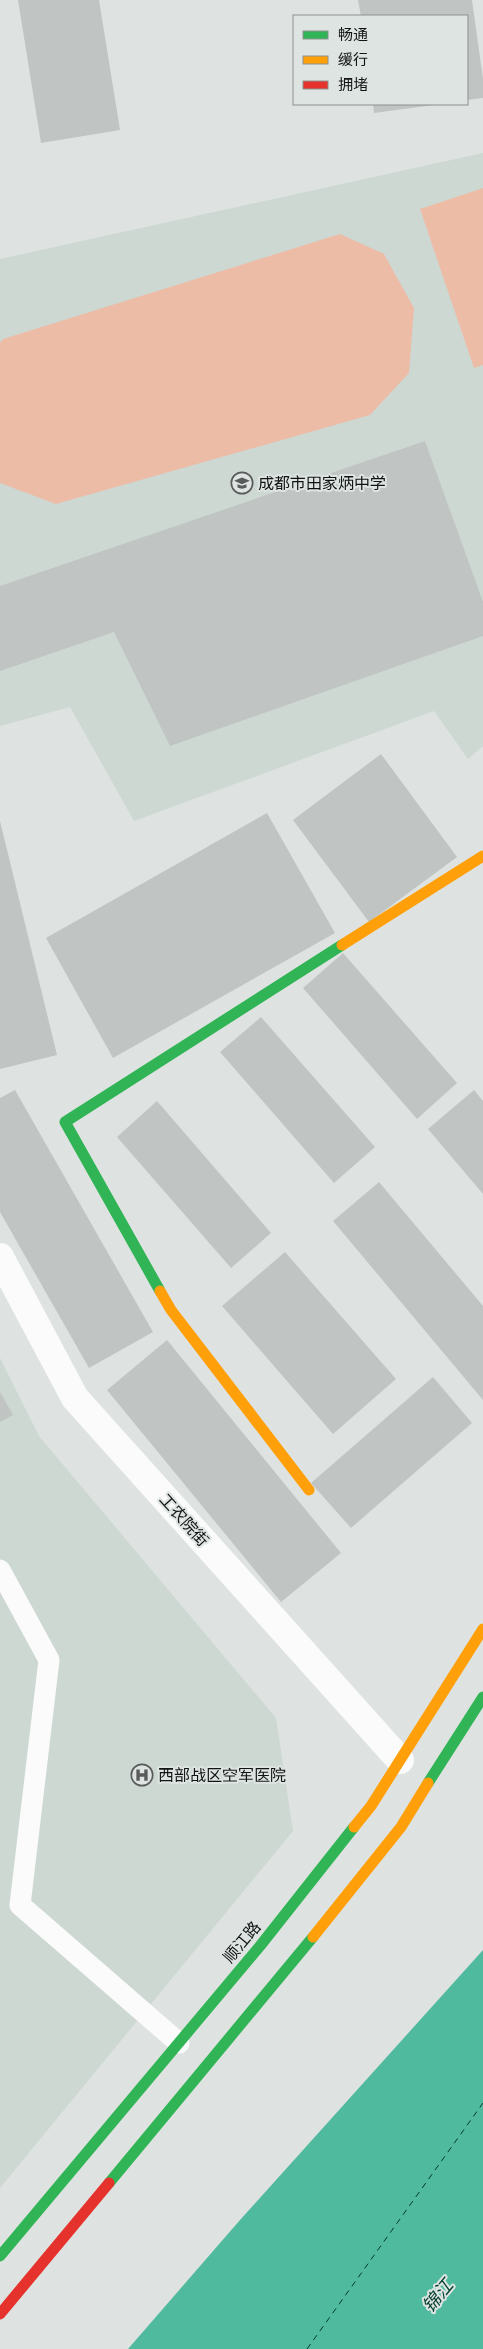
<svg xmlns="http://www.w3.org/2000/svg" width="483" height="2349" font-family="Helvetica,'Noto Sans SC',sans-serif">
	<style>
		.built { fill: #cdd8d3 }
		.green { fill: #ecbca7 }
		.water { fill: #50ba9f }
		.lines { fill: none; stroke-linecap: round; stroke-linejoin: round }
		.ferry { stroke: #003c2c; stroke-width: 1; stroke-dasharray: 6 5; stroke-linecap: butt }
		.building { fill: #c0c4c2 }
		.lane { stroke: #fafbfa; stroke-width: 21 }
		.street { stroke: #fafbfa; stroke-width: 28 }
		.fast { stroke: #30b455; stroke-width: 11 }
		.slow { stroke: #ff9f0a; stroke-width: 11 }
		.jam { stroke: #e5322d; stroke-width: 11 }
		.labels { text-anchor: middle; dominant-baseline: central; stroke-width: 4; stroke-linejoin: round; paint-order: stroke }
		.poi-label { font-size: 16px; fill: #121413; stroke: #dde4e1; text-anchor: start }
		.street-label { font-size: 16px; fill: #121413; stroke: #dde4e1 }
		.water-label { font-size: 18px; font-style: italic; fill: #003c2c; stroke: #dde4e1 }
	</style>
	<rect width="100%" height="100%" fill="#dee3e1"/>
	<path class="built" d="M 483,153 L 483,746 L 468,759 L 434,711 L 134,821 L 70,707 L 0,726 L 0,259 Z
		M 0,1358 L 39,1436 L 276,1718 L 293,1831 L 0,2188 Z"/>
	<path class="green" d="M 483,188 L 483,365 L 474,368 L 420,209 Z
		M 340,234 L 384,254 L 414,308 L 409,373 L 370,415 L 56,504 L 0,483 L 0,343 L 3,339 Z"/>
	<path class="water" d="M 483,1950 L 483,2349 L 128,2349 L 240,2220 Z"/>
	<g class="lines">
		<path class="ferry" d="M 307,2349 L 483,2103"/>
	</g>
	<path class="building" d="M 18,0 L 99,0 L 120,130 L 41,143 Z
		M 358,0 L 472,0 L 483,79 L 483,98 L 467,100 L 467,16 L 361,16 Z
		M 373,104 L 434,104 L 434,105 L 374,113 Z
		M 425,441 L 483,602 L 483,636 L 170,746 L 114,632 L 0,671 L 0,586 Z
		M 381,754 L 457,857 L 369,922 L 293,820 Z
		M 267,813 L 335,933 L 113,1058 L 46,938 Z
		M 0,821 L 57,1055 L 0,1069 Z
		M 343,953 L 457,1083 L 417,1119 L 303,988 Z
		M 261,1017 L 375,1147 L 334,1183 L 220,1052 Z
		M 15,1090 L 153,1332 L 89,1368 L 0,1212 L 0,1098 Z
		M 474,1090 L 483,1101 L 483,1194 L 428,1129 Z
		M 157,1101 L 271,1233 L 231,1268 L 117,1137 Z
		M 379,1182 L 483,1306 L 483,1400 L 333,1221 Z
		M 285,1252 L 396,1379 L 333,1434 L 222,1306 Z
		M 167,1340 L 341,1553 L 281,1602 L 107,1390 Z
		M 433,1377 L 472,1423 L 351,1528 L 311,1483 Z
		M 0,1392 L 13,1415 L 0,1422 Z"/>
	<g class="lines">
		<path class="lane" d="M 0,1570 L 49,1660 L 20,1905 L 179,2043"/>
		<path class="street" d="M 0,1257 L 75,1398 L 400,1760"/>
		<path class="fast" d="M 160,1291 L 65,1122 L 342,945
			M 428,1783 L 483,1697
			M 109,2183 L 313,1937
			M 0,2256 L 260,1946 L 354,1827"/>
		<path class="slow" d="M 342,945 L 483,856
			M 160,1291 L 171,1310 L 309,1490
			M 354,1827 L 371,1806 L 483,1629
			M 313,1937 L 401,1827 L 428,1783"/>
		<path class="jam" d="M 0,2314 L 109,2183"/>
	</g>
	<defs>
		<g id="school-ring" transform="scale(1.125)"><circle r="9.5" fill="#dde4e1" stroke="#595c5b" stroke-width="1.5"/><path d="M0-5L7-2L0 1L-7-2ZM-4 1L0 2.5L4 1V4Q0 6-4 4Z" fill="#595c5b"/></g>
		<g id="hospital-ring" transform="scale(1.125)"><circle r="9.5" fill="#dde4e1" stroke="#595c5b" stroke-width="1.5"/><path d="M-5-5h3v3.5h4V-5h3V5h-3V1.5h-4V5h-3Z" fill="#595c5b"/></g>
	</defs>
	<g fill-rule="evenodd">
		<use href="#school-ring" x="242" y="483"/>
		<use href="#hospital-ring" x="142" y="1775"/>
	</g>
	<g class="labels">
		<g class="poi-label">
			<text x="258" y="483">成都市田家炳中学</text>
			<text x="158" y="1775">西部战区空军医院</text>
		</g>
		<g class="street-label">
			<text transform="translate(184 1520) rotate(48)">工农院街</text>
			<text transform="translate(242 1942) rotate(-50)">顺江路</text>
		</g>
		<g class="water-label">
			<text transform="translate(438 2296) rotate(-50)">锦江</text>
		</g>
	</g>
	<rect x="293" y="15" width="175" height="90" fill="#dde4e1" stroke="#8c918f"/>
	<rect x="303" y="31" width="25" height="8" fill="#30b455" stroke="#8c918f"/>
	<text x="338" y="40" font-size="15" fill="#121413">畅通</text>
	<rect x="303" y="56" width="25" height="8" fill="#ff9f0a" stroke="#8c918f"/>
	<text x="338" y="65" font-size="15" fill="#121413">缓行</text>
	<rect x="303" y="81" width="25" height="8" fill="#e5322d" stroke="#8c918f"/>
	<text x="338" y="90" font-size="15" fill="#121413">拥堵</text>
</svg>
